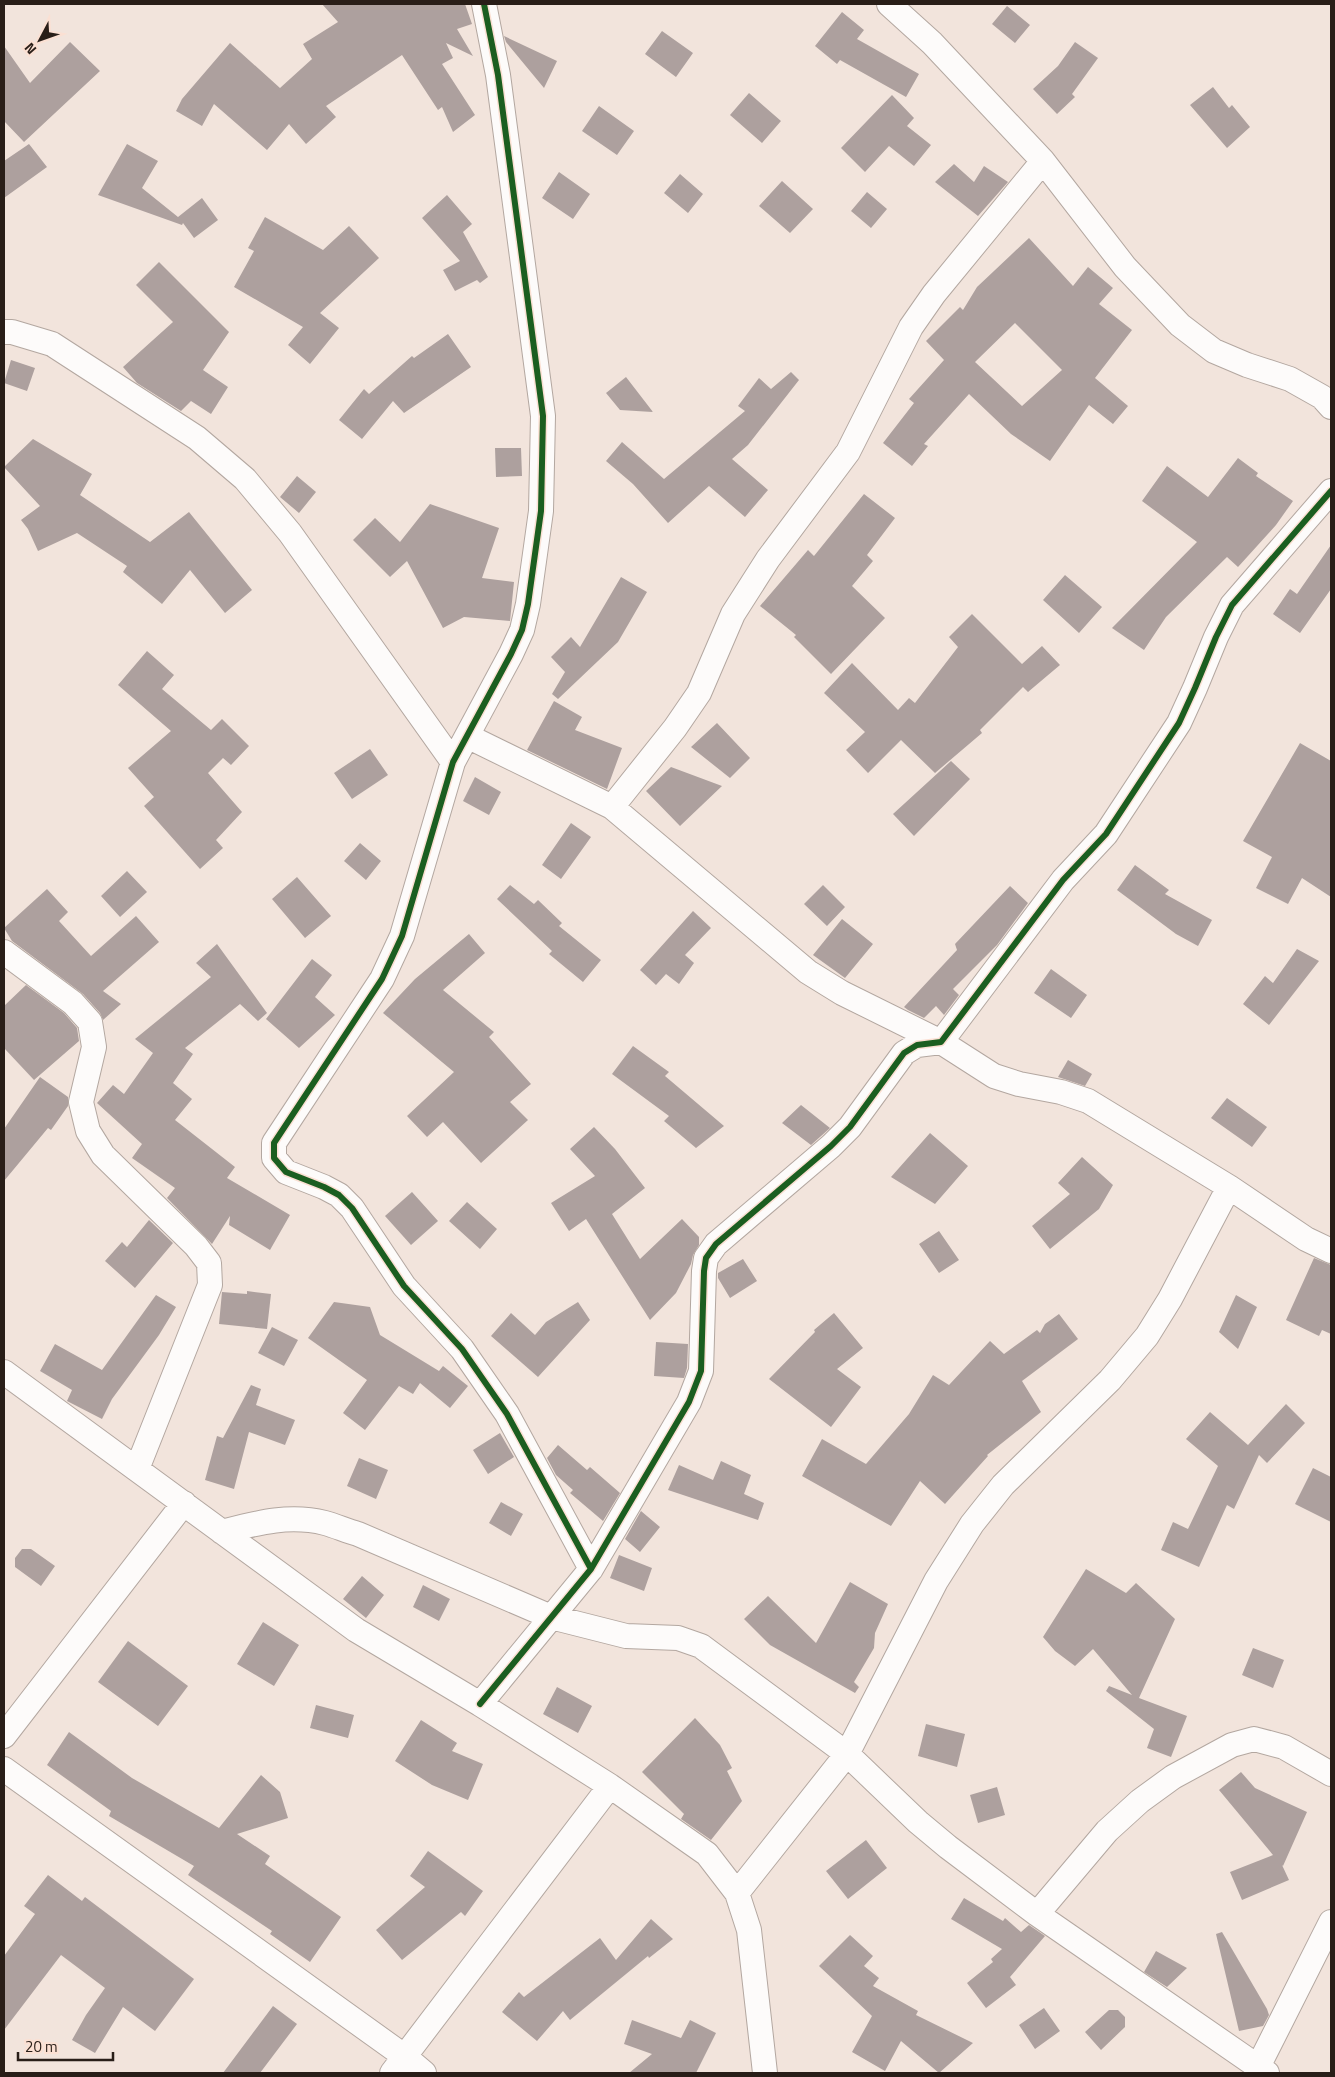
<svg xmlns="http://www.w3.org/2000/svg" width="1335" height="2077" font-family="'Titillium Web',sans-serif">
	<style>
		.building { fill: #ada09e; fill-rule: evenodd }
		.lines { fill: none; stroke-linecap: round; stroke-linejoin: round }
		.minor-casing { stroke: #b3a7a0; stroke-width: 26 }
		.minor { stroke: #fdfbfa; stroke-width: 24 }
		.cycleway-casing { stroke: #fbe0d3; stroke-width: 9 }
		.cycleway { stroke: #1b5e20; stroke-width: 6 }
	</style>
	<rect width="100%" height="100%" fill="#f2e4dc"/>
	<path class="building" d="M 322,4 L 465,4 L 472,24 L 457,29 L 473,56 L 446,43 L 453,58 L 442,64 L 475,115 L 453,132 L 442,107 L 438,110 L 402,55 L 326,106 L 336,117 L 306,144 L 289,124 L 267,150 L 214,104 L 202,126 L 176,111 L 182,99 L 230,43 L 280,88 L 312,59 L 303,44 L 338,22 Z
		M 1007,6 L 1030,25 L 1015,43 L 992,24 Z
		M 842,12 L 864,30 L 857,39 L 919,74 L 906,97 L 840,60 L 837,64 L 815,46 Z
		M 662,31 L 693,53 L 676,77 L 645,54 Z
		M 504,36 L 557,61 L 544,88 L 506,42 Z
		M 70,42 L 100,71 L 24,142 L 4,121 L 4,46 L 30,83 Z
		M 1075,42 L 1098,58 L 1072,94 L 1075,97 L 1057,114 L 1033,89 L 1058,66 Z
		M 1213,87 L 1229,108 L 1232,105 L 1250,127 L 1227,148 L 1190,105 Z
		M 749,93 L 781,121 L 762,143 L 730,115 Z
		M 892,95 L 914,118 L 907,126 L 931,145 L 914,166 L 889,146 L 865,172 L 841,148 Z
		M 599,106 L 634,131 L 617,155 L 582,131 Z
		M 29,144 L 47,167 L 4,198 L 4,161 Z
		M 127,144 L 158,161 L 142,188 L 178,217 L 202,198 L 218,220 L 194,238 L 183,223 L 182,225 L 98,195 Z
		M 954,164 L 974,182 L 984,166 L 1008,182 L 978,216 L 935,182 Z
		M 559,172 L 590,194 L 573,219 L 542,198 Z
		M 680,174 L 703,194 L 688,213 L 664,193 Z
		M 782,181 L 813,209 L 790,233 L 759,206 Z
		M 867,192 L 887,209 L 871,228 L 851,211 Z
		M 447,195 L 472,224 L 463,232 L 488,277 L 480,283 L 477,280 L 455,291 L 443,270 L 460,261 L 422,218 Z
		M 265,217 L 323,250 L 349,226 L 379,258 L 320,313 L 339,328 L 310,364 L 288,345 L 303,327 L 234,287 L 254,251 L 248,248 Z
		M 1029,238 L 1073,286 L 1088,267 L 1113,288 L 1099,304 L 1132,330 L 1095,378 L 1128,406 L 1113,424 L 1089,405 L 1050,461 L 1011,434 L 969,394 L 924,444 L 928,446 L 912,466 L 883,443 L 914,403 L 909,399 L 944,360 L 926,341 L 960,307 L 963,310 L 977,287 ZM 1015,323 L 1062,370 L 1022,406 L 975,362 Z
		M 159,262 L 229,332 L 203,370 L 228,387 L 211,414 L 191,401 L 181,411 L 137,383 L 123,367 L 173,322 L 136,285 Z
		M 448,334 L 471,367 L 404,413 L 393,401 L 362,439 L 339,420 L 364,389 L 369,394 L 412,356 L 414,358 Z
		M 11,360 L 35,368 L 27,391 L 4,383 Z
		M 791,372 L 799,380 L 748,445 L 732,459 L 768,490 L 745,517 L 709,486 L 668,523 L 633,484 L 606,461 L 622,442 L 664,479 L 745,411 L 738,406 L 759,378 L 771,389 Z
		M 626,377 L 653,412 L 620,410 L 606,393 Z
		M 33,439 L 92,474 L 80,495 L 150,542 L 189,512 L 252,590 L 225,613 L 190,570 L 162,604 L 123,572 L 127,566 L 77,533 L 38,551 L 28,529 L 21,520 L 40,506 L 4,467 Z
		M 495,448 L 521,448 L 522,476 L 496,477 Z
		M 1238,458 L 1258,473 L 1256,476 L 1293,501 L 1276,525 L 1238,567 L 1227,557 L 1166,617 L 1144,650 L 1112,628 L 1197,542 L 1142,501 L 1167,466 L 1208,497 Z
		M 297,476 L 316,492 L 299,513 L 280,497 Z
		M 864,494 L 895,518 L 867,555 L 873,561 L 852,586 L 885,618 L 831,674 L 794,637 L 796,635 L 760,606 L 808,550 L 814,556 Z
		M 430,504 L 499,528 L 482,578 L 514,582 L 510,621 L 464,617 L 443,628 L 407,561 L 390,577 L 353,540 L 375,518 L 400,542 Z
		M 1331,545 L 1331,589 L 1300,633 L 1273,614 L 1290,589 L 1297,594 Z
		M 1065,575 L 1102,607 L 1079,633 L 1043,600 Z
		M 621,577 L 647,592 L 618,642 L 558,699 L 552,694 L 565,672 L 551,657 L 571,637 L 580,647 Z
		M 972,614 L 1022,664 L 1042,646 L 1060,665 L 1028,692 L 1023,687 L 980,730 L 982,733 L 935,773 L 901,740 L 868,773 L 846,750 L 865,732 L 824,693 L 852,663 L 898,710 L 909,698 L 915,703 L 958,647 L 949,637 Z
		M 147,651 L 174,675 L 162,689 L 211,730 L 222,719 L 249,746 L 231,765 L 223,758 L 208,773 L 242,812 L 216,840 L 223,848 L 200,869 L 144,806 L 154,797 L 128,768 L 171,731 L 118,685 Z
		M 554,701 L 582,717 L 575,730 L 622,748 L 607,789 L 527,750 Z
		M 717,723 L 750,758 L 730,778 L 691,747 Z
		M 1300,743 L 1331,761 L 1331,897 L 1302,878 L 1288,904 L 1256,888 L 1272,857 L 1243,841 Z
		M 370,749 L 388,775 L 352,799 L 334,773 Z
		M 951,761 L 970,779 L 914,836 L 893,814 Z
		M 671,767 L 722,786 L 680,826 L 646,791 Z
		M 475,777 L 501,792 L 489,815 L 463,801 Z
		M 571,823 L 591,837 L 561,879 L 542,865 Z
		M 360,843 L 381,861 L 366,880 L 344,861 Z
		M 1135,865 L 1169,890 L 1165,894 L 1212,920 L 1198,946 L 1176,934 L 1117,890 Z
		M 127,871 L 147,892 L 120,917 L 101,896 Z
		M 297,877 L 331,916 L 305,938 L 272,899 Z
		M 510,885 L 534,904 L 538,900 L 562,923 L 559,926 L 601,960 L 583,982 L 549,954 L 552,951 L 497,899 Z
		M 823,885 L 845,907 L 827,926 L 804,904 Z
		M 1010,886 L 1028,903 L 997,945 L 953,989 L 959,995 L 944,1015 L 936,1006 L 924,1018 L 908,1010 L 904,1007 L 957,950 L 955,944 Z
		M 47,889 L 68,912 L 59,921 L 91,956 L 136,916 L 159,942 L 103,991 L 121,1004 L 103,1020 L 100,1013 L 83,994 L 12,941 L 4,928 Z
		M 693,911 L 711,928 L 685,955 L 694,963 L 679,984 L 666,974 L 656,985 L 640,970 Z
		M 842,919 L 873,944 L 845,978 L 813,955 Z
		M 469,934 L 485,953 L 443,990 L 494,1032 L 489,1037 L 531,1084 L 510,1102 L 528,1120 L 481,1163 L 443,1122 L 427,1137 L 407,1116 L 454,1072 L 383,1013 L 415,979 Z
		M 217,944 L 267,1013 L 258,1021 L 240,1004 L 185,1048 L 193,1054 L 173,1083 L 192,1099 L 175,1120 L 235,1167 L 227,1178 L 290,1215 L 270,1250 L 229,1225 L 230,1216 L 212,1244 L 167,1198 L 175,1188 L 132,1158 L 142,1144 L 97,1103 L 113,1085 L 124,1094 L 153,1053 L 135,1039 L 211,977 L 196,963 Z
		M 1297,949 L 1319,961 L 1269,1025 L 1243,1004 L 1265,976 L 1273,983 Z
		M 312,959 L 332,975 L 315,997 L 335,1015 L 299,1048 L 266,1019 Z
		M 1051,969 L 1087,995 L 1071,1018 L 1034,993 Z
		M 26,985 L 64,1013 L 77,1028 L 79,1041 L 34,1080 L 4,1048 L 4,1006 Z
		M 633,1046 L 669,1072 L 665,1076 L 724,1126 L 696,1148 L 664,1121 L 669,1116 L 612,1074 Z
		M 1068,1060 L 1092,1074 L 1085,1086 L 1058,1077 Z
		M 40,1077 L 68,1097 L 68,1106 L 51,1130 L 48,1128 L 4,1181 L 4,1129 Z
		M 1227,1098 L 1267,1127 L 1252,1147 L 1211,1118 Z
		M 801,1105 L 830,1128 L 811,1145 L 782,1123 Z
		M 594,1127 L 615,1149 L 645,1188 L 612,1214 L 640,1259 L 682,1219 L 699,1237 L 699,1245 L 693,1255 L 691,1264 L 676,1293 L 650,1320 L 586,1219 L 569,1231 L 551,1203 L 595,1176 L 570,1149 Z
		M 930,1133 L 968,1166 L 935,1204 L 891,1177 Z
		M 1082,1157 L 1113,1185 L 1099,1209 L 1050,1249 L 1032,1226 L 1070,1194 L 1058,1183 Z
		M 412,1192 L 438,1221 L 411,1245 L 385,1216 Z
		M 467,1202 L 497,1229 L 480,1249 L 449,1221 Z
		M 149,1220 L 173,1243 L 135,1288 L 105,1261 L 122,1242 L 127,1247 Z
		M 939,1231 L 959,1260 L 939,1273 L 919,1244 Z
		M 1314,1258 L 1331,1265 L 1331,1334 L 1322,1330 L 1319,1336 L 1286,1320 Z
		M 743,1259 L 757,1281 L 730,1298 L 718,1278 L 718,1273 Z
		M 247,1291 L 271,1294 L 267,1329 L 219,1324 L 222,1292 L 247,1294 Z
		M 156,1295 L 176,1307 L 159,1335 L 112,1399 L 102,1419 L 67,1401 L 72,1390 L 40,1371 L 55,1344 L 102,1370 Z
		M 1236,1295 L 1257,1307 L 1238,1349 L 1219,1332 Z
		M 334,1302 L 370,1307 L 380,1335 L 439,1371 L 443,1366 L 468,1386 L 450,1408 L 420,1383 L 413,1394 L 399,1386 L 365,1430 L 343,1413 L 367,1380 L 308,1338 Z
		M 578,1302 L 590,1320 L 538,1377 L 491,1336 L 511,1313 L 535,1335 L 546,1322 Z
		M 834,1313 L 863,1348 L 837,1369 L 861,1387 L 831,1427 L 769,1379 L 815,1332 L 814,1330 Z
		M 1059,1314 L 1078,1339 L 1022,1381 L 1041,1412 L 987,1455 L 988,1456 L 945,1504 L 920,1481 L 891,1526 L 802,1476 L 822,1439 L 866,1464 L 909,1414 L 933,1375 L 949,1385 L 990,1341 L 1004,1354 L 1037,1330 L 1040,1333 L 1045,1324 Z
		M 272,1327 L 298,1340 L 284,1366 L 258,1353 Z
		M 656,1342 L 688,1344 L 687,1368 L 684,1378 L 654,1376 Z
		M 251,1385 L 261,1389 L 256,1405 L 295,1420 L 285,1445 L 249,1432 L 234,1489 L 205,1480 L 217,1436 L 223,1438 Z
		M 1286,1404 L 1305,1423 L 1267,1463 L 1259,1455 L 1234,1509 L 1227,1505 L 1199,1567 L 1161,1550 L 1173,1522 L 1188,1529 L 1218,1466 L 1186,1439 L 1210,1412 L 1248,1445 Z
		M 500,1433 L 514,1457 L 488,1474 L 473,1450 Z
		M 558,1445 L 587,1470 L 590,1467 L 620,1493 L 603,1521 L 570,1493 L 573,1490 L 556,1475 L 547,1458 Z
		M 359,1458 L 388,1470 L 376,1499 L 347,1486 Z
		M 721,1461 L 751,1475 L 744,1494 L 764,1503 L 758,1520 L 668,1490 L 679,1465 L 713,1480 Z
		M 1313,1468 L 1331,1477 L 1331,1522 L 1295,1504 Z
		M 501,1502 L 523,1514 L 511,1536 L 489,1523 Z
		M 641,1511 L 660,1527 L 640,1552 L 625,1539 Z
		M 22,1549 L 31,1549 L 55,1566 L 41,1586 L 15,1567 L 15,1558 Z
		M 619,1555 L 652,1568 L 644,1591 L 610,1578 Z
		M 1086,1569 L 1126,1593 L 1136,1583 L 1175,1619 L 1139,1698 L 1187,1716 L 1171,1757 L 1147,1748 L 1154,1729 L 1106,1691 L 1109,1686 L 1132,1695 L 1093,1649 L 1075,1666 L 1055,1651 L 1043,1637 Z
		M 362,1576 L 384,1595 L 366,1618 L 343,1599 Z
		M 850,1582 L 888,1604 L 875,1633 L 874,1648 L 854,1682 L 859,1687 L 855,1693 L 770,1645 L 744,1619 L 768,1596 L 816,1643 Z
		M 423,1585 L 450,1599 L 439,1621 L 413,1607 Z
		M 263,1622 L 299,1645 L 274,1686 L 237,1664 Z
		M 128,1641 L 188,1686 L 158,1726 L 98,1682 Z
		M 1253,1648 L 1284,1660 L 1273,1688 L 1242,1675 Z
		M 557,1687 L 592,1706 L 578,1733 L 543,1714 Z
		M 316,1705 L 354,1715 L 348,1738 L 310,1728 Z
		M 695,1718 L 720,1745 L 732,1768 L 727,1771 L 742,1801 L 711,1840 L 681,1819 L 684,1814 L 642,1772 Z
		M 421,1720 L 457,1743 L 452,1751 L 483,1764 L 468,1800 L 432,1785 L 395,1761 Z
		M 926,1724 L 965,1734 L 957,1767 L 918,1756 Z
		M 69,1732 L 132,1778 L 219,1828 L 261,1775 L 280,1792 L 288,1818 L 237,1834 L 270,1856 L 265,1864 L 341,1917 L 310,1962 L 270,1934 L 272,1931 L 188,1875 L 194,1866 L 109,1816 L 111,1811 L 47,1765 Z
		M 1241,1772 L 1255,1788 L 1307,1812 L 1283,1866 L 1282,1865 L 1289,1880 L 1242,1900 L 1230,1872 L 1273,1855 L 1219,1790 Z
		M 997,1787 L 1005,1815 L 978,1823 L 970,1795 Z
		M 866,1840 L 887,1868 L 848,1899 L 826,1871 Z
		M 428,1851 L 483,1891 L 465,1916 L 461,1912 L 402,1960 L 376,1930 L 425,1887 L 410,1876 Z
		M 48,1875 L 82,1901 L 85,1897 L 194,1979 L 155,2031 L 123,2007 L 95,2053 L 72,2040 L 86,2015 L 105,1988 L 61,1955 L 4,2030 L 4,1956 L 35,1914 L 24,1906 Z
		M 964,1898 L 1003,1921 L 1005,1918 L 1021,1932 L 1029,1925 L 1045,1936 L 1010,1977 L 1016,1985 L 986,2008 L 967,1983 L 993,1962 L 991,1959 L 1002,1949 L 951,1919 Z
		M 651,1919 L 673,1939 L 649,1958 L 648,1956 L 570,2020 L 563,2011 L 537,2041 L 502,2012 L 519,1992 L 524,1997 L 600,1938 L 616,1960 Z
		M 1222,1932 L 1267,2009 L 1269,2015 L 1263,2026 L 1239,2031 L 1216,1934 Z
		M 850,1935 L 873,1956 L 864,1966 L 879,1978 L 873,1986 L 918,2011 L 916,2015 L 973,2043 L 939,2073 L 901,2041 L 885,2071 L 852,2052 L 872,2016 L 819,1966 Z
		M 1156,1951 L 1187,1968 L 1167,1987 L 1144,1972 Z
		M 273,2006 L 297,2024 L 260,2073 L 223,2073 Z
		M 1044,2008 L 1060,2031 L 1035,2049 L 1019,2025 Z
		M 1109,2010 L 1118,2010 L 1125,2017 L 1125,2027 L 1101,2050 L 1085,2032 Z
		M 632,2020 L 681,2038 L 690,2020 L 716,2033 L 696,2073 L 629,2073 L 652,2054 L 624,2044 Z"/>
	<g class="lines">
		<g class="minor-casing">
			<path id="minor" d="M 484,4 L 498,75 L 543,416 L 541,511 L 528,604 L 522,630 L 511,654 L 453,762 L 402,936 L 382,979 L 274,1143 L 274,1158 L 286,1172 L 324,1187 L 339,1195 L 352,1208 L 404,1286 L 462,1349 L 507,1414 L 591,1569
				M 889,4 L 932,43 L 1043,161 L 1125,267 L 1180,325 L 1214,351 L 1247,365 L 1290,379 L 1322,397 L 1331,407
				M 4,332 L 12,332 L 52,344 L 197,438 L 245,479 L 290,533 L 453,762
				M 467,736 L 612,807 L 808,972 L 842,993 L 941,1042 L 994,1076 L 1019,1084 L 1061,1092 L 1088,1101 L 1229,1187 L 1306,1239 L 1331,1251
				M 612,807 L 675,728 L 699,693 L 733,614 L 768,559 L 848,452 L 911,327 L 934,294 L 1043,161
				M 4,952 L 73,1003 L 90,1022 L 94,1047 L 81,1102 L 88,1131 L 103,1155 L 196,1246 L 209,1263 L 210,1285 L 137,1469
				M 4,1372 L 356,1630 L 480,1704 L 610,1786 L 707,1854 L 737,1893 L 749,1930 L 765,2073
				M 222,1532 C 257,1523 289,1514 325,1523 C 336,1526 347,1531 358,1534 L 551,1617 L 626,1636 L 678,1638 L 701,1646 L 847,1754 L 918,1822 L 948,1847 L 1037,1914 L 1267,2073
				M 480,1704 L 591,1569 L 689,1402 L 701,1371 L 704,1271 L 706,1258 L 716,1244 L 831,1146 L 850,1127 L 904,1053 L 917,1045 L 941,1042 L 1063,880 L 1106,834 L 1179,723 L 1195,688 L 1216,637 L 1232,605 L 1331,491
				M 4,1736 L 184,1503
				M 4,1769 L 404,2056 L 424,2073
				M 737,1893 L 847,1754 L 936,1581 L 972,1524 L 1003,1485 L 1110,1380 L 1147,1336 L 1170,1299 L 1229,1187
				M 1037,1914 L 1107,1831 L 1140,1801 L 1173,1777 L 1232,1745 L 1254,1739 L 1284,1747 L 1331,1774
				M 1258,2067 L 1331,1922
				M 392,2073 L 610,1786"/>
		</g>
		<use href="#minor" class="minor"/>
		<g class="cycleway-casing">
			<path id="cycleway" d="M 484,4 L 498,75 L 543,416 L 541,511 L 528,604 L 522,630 L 511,654 L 453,762 L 402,936 L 382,979 L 274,1143 L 274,1158 L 286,1172 L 324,1187 L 339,1195 L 352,1208 L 404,1286 L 462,1349 L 507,1414 L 591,1569
				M 480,1704 L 591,1569 L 689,1402 L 701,1371 L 704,1271 L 706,1258 L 716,1244 L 831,1146 L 850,1127 L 904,1053 L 917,1045 L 941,1042 L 1063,880 L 1106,834 L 1179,723 L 1195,688 L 1216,637 L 1232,605 L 1331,491"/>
		</g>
		<use href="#cycleway" class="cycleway"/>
	</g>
	<rect width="1335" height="2077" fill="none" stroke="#291e18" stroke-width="10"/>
	<g transform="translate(40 40) rotate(229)" stroke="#fbe0d3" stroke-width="4" paint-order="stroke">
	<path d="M0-4L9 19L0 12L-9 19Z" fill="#291e18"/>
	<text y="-8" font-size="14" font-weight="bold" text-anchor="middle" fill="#291e18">N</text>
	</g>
	<path d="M18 2052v8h95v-8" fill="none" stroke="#291e18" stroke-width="2.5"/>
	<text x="25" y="2052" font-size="15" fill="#291e18" stroke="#fbe0d3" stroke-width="4" paint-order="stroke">20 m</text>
</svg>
